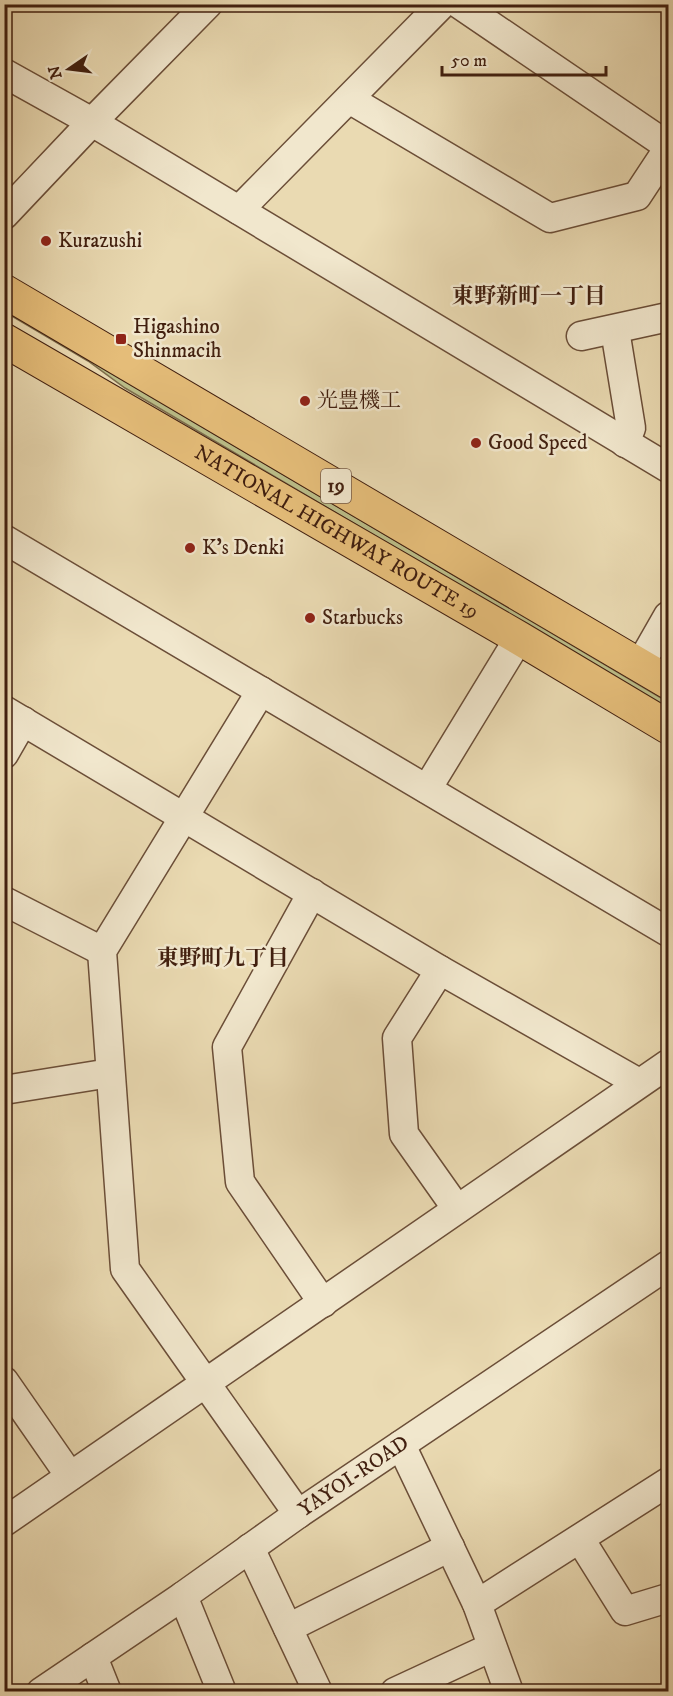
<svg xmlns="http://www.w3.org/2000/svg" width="673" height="1696" font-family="'IM FELL DW Pica','Noto Serif JP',serif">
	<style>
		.green { fill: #bbbe89; stroke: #7e6e4c; stroke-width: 1.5 }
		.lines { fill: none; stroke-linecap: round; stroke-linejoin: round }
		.minor-casing { stroke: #6b4e38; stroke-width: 31 }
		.highway-casing { stroke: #411f0f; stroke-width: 35 }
		.minor { stroke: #f1e7cd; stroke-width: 28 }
		.highway { stroke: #e5bd79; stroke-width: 33 }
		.poi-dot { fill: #8f2418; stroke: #f1e7cd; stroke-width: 2 }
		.labels { text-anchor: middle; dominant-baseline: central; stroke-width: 5; stroke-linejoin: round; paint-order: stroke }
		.shield { fill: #f1e7cd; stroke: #765b48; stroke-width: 1.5 }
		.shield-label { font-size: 20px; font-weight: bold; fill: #411f0f }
		.poi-label { font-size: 21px; fill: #411f0f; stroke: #f1e7cd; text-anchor: start }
		.street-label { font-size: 21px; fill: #411f0f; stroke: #f1e7cd }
		.neighbourhood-label { font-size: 22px; font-weight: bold; fill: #411f0f; stroke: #f1e7cd }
	</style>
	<rect width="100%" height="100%" fill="#eadab2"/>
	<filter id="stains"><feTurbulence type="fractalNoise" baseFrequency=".00333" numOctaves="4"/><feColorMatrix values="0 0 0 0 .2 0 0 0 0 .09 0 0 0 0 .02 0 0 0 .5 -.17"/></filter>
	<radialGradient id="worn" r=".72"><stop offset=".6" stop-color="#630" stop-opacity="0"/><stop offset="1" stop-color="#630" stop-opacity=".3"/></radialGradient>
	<path class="green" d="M 5,310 L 668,702 L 668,709 L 125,388 L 88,361 L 5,312 Z"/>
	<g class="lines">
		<g class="minor-casing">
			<g id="minor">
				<path d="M 459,4 L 668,146"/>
				<path d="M 4,73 L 92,122 L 668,468"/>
				<path d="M 349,99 L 550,218 L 637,196 L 668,149"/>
				<path d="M 239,210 L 442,4"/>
				<path d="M 4,215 L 92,122 L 208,4"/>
				<path d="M 615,330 L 631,428 L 625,443"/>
				<path d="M 581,336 L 668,317"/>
				<path d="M 4,539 L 668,932"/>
				<path d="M 640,665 L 668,616"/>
				<path d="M 261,691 L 102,951 L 125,1269 L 298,1514"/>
				<path d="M 4,710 L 440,970 L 639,1083"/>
				<path d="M 4,754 L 23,721"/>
				<path d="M 427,789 L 519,638"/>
				<path d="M 312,893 L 227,1047 L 240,1182 L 323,1303"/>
				<path d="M 4,901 L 102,951"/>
				<path d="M 440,970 L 397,1038 L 404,1134 L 457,1209"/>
				<path d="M 4,1090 L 110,1073"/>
				<path d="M 4,1381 L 70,1476"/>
				<path d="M 401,1445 L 477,1604 L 509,1692"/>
				<path d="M 4,1522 L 668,1064"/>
				<path d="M 580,1539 L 625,1611 L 668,1598"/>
				<path d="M 250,1548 L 318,1692"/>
				<path d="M 183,1596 L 222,1692"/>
				<path d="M 477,1604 L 668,1482"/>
				<path d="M 288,1628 L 450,1547"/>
				<path d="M 93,1657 L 107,1692"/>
				<path id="s1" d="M 41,1692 L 183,1596 L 298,1514 L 668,1265"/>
				<path d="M 395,1692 L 492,1647"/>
			</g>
		</g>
		<g class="highway-casing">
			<g id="highway">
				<path d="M 4,291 L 668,682"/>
				<path id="s2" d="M 4,340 L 519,638 L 668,727"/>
			</g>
		</g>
		<use href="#minor" class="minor"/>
		<use href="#highway" class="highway"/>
	</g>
	<g class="poi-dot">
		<circle cx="46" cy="241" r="6"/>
		<rect x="115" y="333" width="12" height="12" rx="3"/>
		<circle cx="305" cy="401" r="6"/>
		<circle cx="476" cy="443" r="6"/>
		<circle cx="190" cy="548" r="6"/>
		<circle cx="310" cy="618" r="6"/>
	</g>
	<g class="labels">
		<rect class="shield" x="321" y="469" width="30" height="34" rx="4.5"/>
		<g class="shield-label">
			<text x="336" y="486">19</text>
		</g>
		<g class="poi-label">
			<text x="58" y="241">Kurazushi</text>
			<text x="133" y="327">Higashino<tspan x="133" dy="24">Shinmacih</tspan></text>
			<text x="317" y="401">光豊機工</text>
			<text x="488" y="443">Good Speed</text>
			<text x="202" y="548">K's Denki</text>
			<text x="322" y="618">Starbucks</text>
		</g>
		<g class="street-label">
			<text stroke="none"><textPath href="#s2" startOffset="384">NATIONAL HIGHWAY ROUTE 19</textPath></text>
			<text stroke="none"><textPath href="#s1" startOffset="380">YAYOI-ROAD</textPath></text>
		</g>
		<g class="neighbourhood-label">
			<text x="529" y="296">東野新町一丁目</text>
			<text x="223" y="958">東野町九丁目</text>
		</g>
	</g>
	<rect width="673" height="1696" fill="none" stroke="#eadab2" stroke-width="24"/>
	<rect x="6" y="6" width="661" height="1684" fill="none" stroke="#411f0f" stroke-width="3"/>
	<rect x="12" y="12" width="649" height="1672" fill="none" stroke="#411f0f" stroke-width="1.5"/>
	<g transform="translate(69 69) rotate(256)" stroke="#f1e7cd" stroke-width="4.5" paint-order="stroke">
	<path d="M0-4.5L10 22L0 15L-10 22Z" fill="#411f0f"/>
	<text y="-9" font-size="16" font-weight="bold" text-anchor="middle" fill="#411f0f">N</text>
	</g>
	<path d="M442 66v9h164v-9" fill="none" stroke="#411f0f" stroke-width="3"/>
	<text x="451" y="66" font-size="18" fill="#411f0f" stroke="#f1e7cd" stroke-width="4.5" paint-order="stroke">50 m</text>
	<rect width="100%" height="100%" filter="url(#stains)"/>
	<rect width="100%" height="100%" fill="url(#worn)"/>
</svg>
